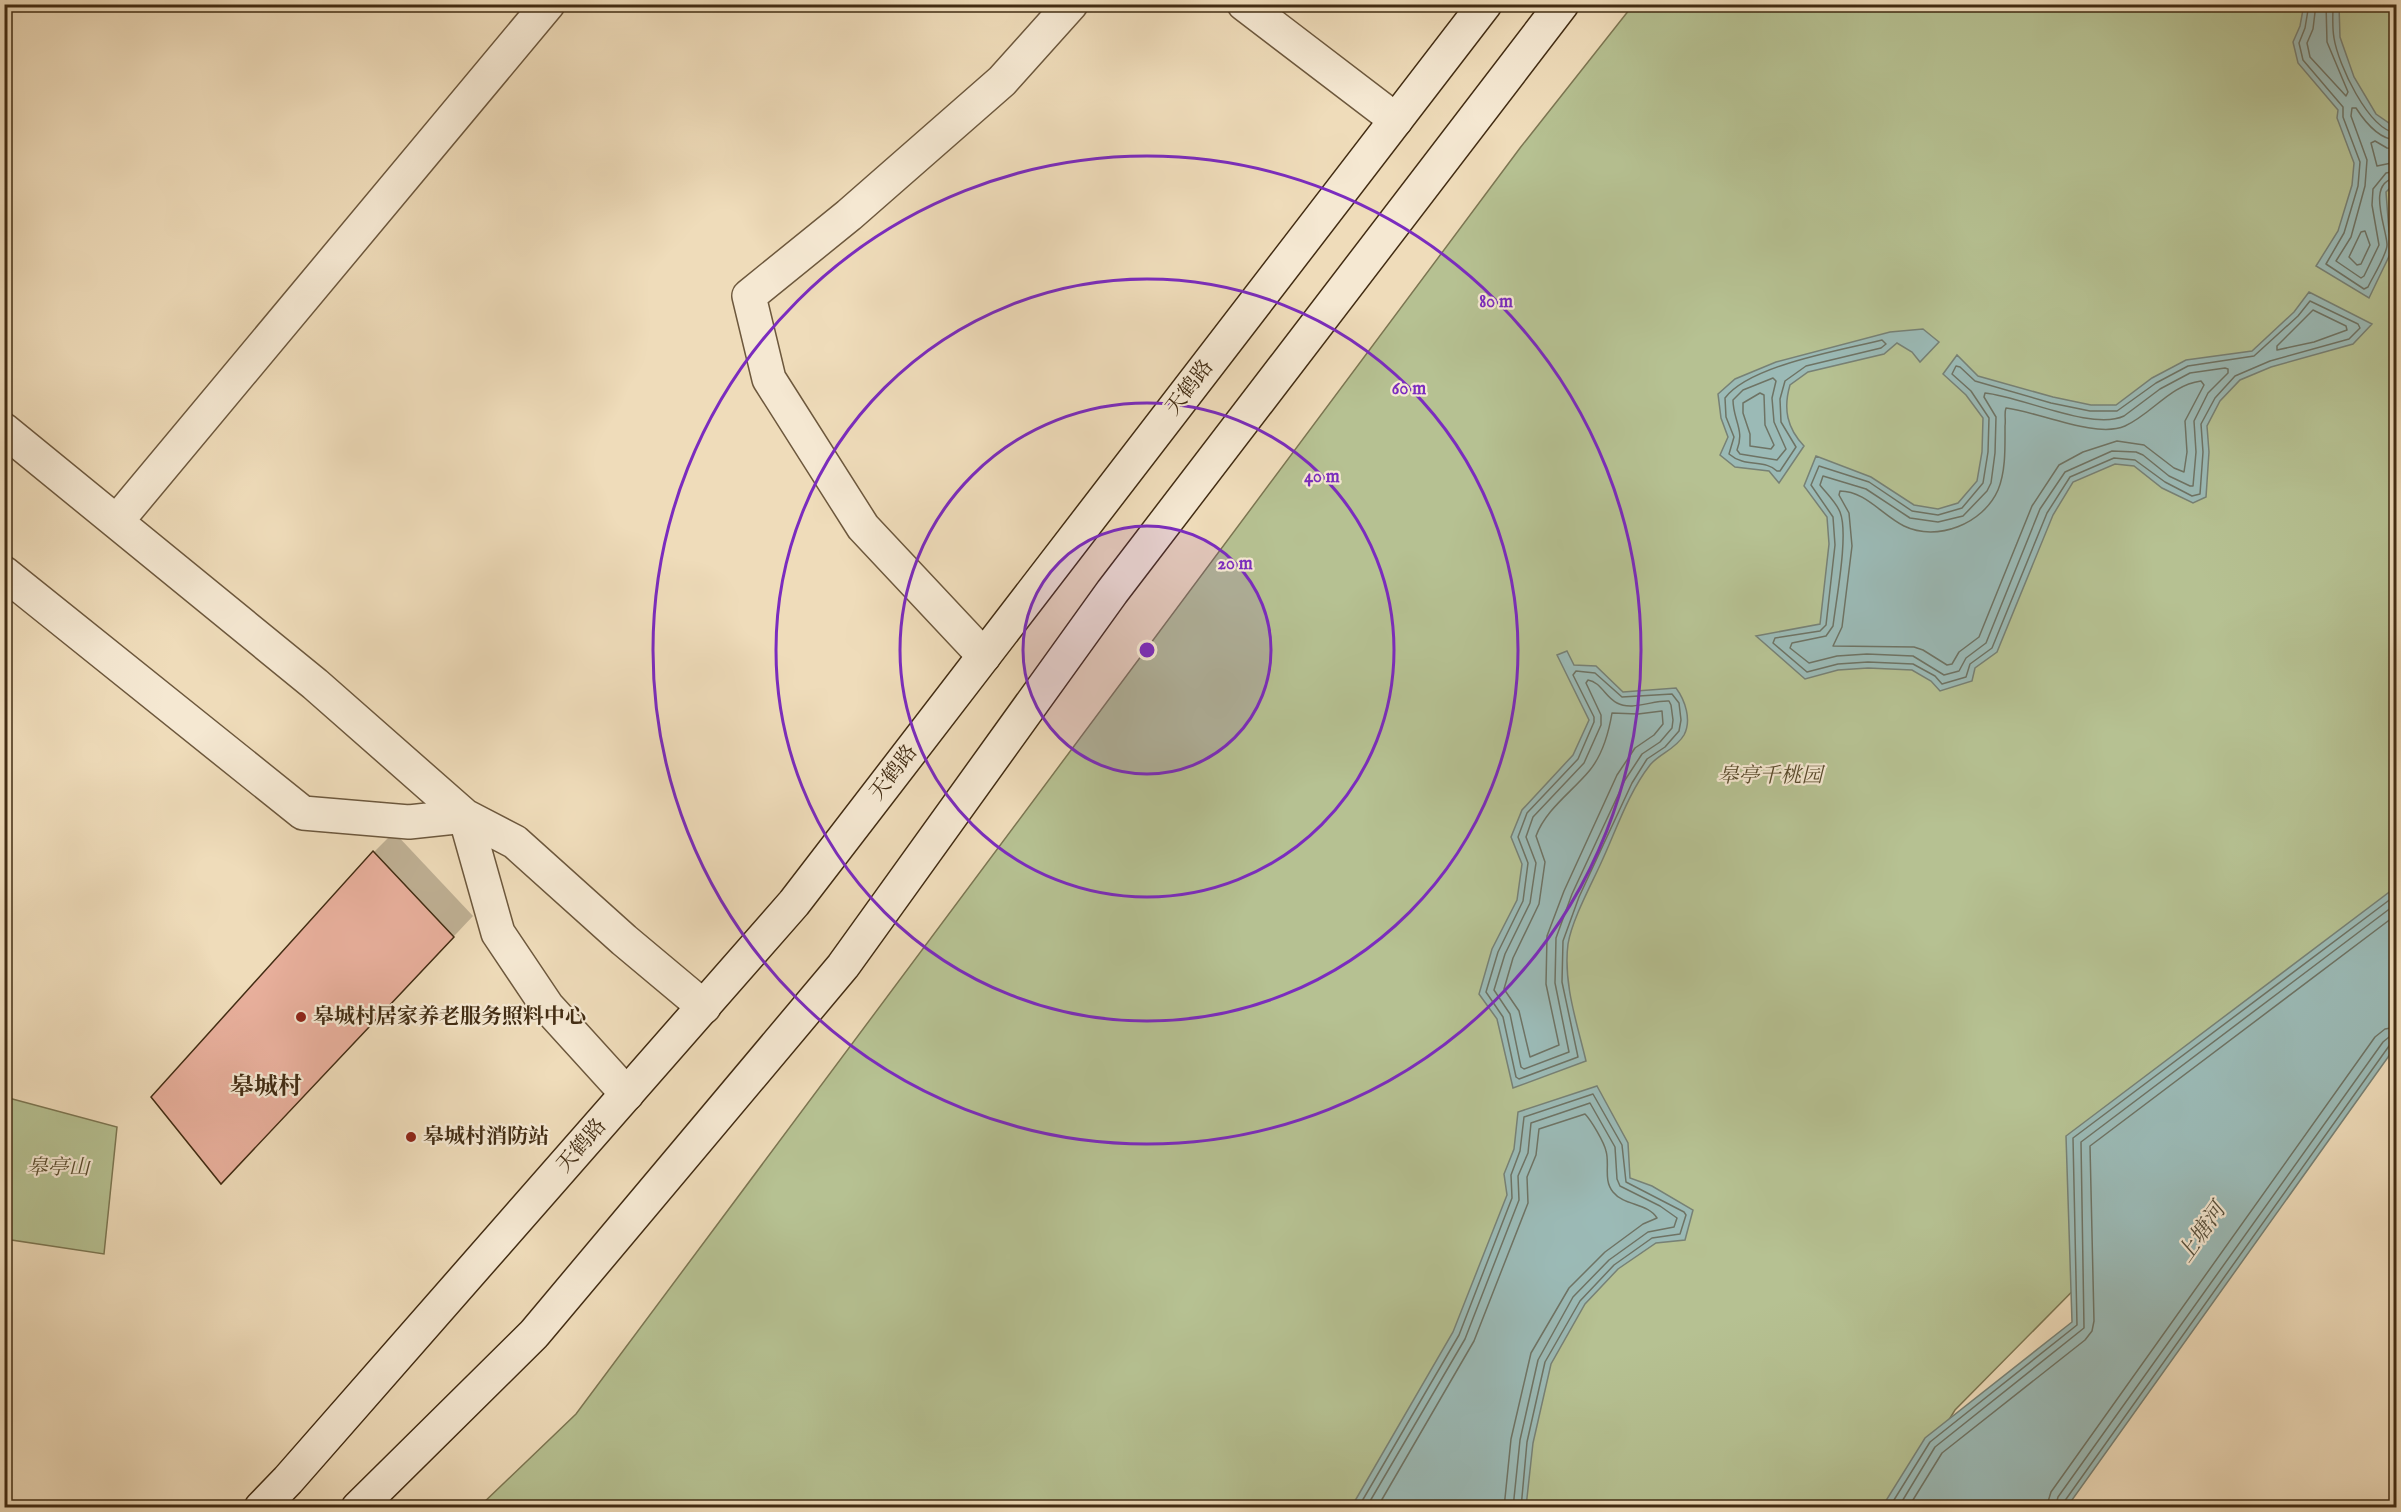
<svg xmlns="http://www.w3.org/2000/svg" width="2401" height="1512" font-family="'IM FELL English','Noto Serif SC',serif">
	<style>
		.green { fill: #b6c192; stroke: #7c7652; stroke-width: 1.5 }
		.water { fill: #9bbab6; stroke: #778175; stroke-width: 1.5 }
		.shadow { fill: #0003 }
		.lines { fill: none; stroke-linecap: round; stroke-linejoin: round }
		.shore { stroke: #6e7364; stroke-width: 1.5 }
		.building { fill: #e9b09d; stroke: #422c13; stroke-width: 1.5 }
		.minor-casing { stroke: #6d583d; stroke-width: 36 }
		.secondary-casing { stroke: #422c13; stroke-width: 36 }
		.minor { stroke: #f5e8d2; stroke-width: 33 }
		.secondary { stroke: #f5e8d2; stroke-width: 33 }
		.ring { fill: none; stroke: #7b2cbf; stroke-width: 3 }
		.poi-dot { fill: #8f2418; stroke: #f5e8d2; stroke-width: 2 }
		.labels { text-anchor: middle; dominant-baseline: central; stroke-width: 4.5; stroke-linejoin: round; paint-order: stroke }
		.street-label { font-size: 21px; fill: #422c13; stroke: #f5e8d2 }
		.park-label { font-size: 21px; font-style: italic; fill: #594a2c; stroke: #f5e8d2 }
		.poi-label { font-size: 21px; font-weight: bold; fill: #422c13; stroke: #f5e8d2; text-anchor: start }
		.water-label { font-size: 22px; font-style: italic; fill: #58503c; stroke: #f5e8d2 }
		.quarter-label { font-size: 24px; font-weight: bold; fill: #422c13; stroke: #f5e8d2 }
		.centre { fill: #7b2cbf; stroke: #f5e8d2; stroke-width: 3 }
		.ring-label { font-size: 18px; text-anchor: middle; font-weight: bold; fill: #7b2cbf; stroke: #f5e8d2; stroke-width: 4.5; stroke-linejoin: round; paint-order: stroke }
	</style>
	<rect width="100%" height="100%" fill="#efdcba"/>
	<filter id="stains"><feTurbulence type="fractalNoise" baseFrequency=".00333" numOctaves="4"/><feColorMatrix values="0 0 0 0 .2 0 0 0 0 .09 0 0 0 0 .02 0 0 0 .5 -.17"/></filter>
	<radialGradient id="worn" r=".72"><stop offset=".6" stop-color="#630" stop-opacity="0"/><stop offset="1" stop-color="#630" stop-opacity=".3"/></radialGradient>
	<path class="green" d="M 1633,5 L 2396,5 L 2396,892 L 2204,1158 L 1955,1410 L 1895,1507 L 478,1508 L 576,1414 L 1520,148 Z
		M 5,1097 L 117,1127 L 104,1254 L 5,1239 Z"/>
	<path class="water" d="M 2304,4 L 2339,5 L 2340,37 L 2354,77 L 2376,114 L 2396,128 L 2396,182 L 2386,192 L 2389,231 L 2394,246 L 2369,298 L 2316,266 L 2338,231 L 2352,185 L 2354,163 L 2337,118 L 2338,110 L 2298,63 L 2293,42 L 2300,26 Z
		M 2309,292 L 2372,324 L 2353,344 L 2271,367 L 2240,380 L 2220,401 L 2207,426 L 2209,452 L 2206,497 L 2193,503 L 2162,488 L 2134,466 L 2115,464 L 2073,482 L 2053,515 L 1997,652 L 1975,668 L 1972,681 L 1940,691 L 1931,681 L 1912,670 L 1868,668 L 1838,670 L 1805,679 L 1756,636 L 1820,624 L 1829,544 L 1827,517 L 1804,486 L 1816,456 L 1871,477 L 1914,505 L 1938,509 L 1958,503 L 1977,481 L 1982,452 L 1983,418 L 1966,395 L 1943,374 L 1957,355 L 1978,376 L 2053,397 L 2091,405 L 2116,405 L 2152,378 L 2186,360 L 2252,351 L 2294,312 Z
		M 1923,329 L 1939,342 L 1920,362 L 1912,352 L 1897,343 L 1884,354 L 1808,372 L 1790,385 C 1783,409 1787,428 1804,446 L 1779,483 L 1769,471 L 1735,467 L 1720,455 L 1728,437 L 1721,418 L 1718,394 L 1735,379 L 1776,362 L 1890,332 Z
		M 1567,651 L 1574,665 L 1596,666 L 1623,692 L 1676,688 C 1685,700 1692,720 1684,735 C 1676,749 1659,754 1650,765 C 1628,793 1616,831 1601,863 C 1591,885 1572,920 1568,944 C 1563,983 1577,1023 1586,1061 L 1513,1088 L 1497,1019 L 1479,994 L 1492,949 L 1517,900 L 1522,864 L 1511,837 L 1522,810 L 1573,755 L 1589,720 L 1557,655 Z
		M 2396,887 L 2396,1046 L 2067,1507 L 1882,1507 L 1925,1438 L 2072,1322 L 2066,1136 Z
		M 1597,1086 L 1628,1143 L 1630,1178 L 1652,1186 L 1693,1210 L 1685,1240 L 1656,1243 L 1618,1269 L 1585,1304 L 1551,1364 L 1533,1443 L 1526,1507 L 1348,1507 L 1352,1506 L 1453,1332 L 1507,1195 L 1504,1174 L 1514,1149 L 1518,1112 Z"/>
	<path class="shadow" d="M 394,832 L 473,916 L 242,1161 L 374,852 Z"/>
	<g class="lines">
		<path class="shore" d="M 2309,4 L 2305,28 L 2299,43 L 2303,60 L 2343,107 L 2343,117 L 2360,162 L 2358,186 L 2344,233 L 2326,264 L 2364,289 L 2368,287 C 2372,278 2388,253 2387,244 C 2386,226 2366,182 2396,178
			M 2316,4 L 2313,29 L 2307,43 L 2310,57 L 2346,96 L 2348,92 L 2327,42 L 2326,4
			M 2333,4 C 2333,15 2332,27 2334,38 C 2338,64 2368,129 2396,133
			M 2396,140 C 2378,139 2365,122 2356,108 L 2352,108 L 2351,116 L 2367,160 L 2365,186 L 2351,237 L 2336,261 L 2361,278 L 2364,276 L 2379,245 L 2372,205 L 2373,189 L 2386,173 L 2396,171
			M 2396,149 L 2387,148 L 2375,141 L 2371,143 L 2377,166 L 2396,162
			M 2365,231 L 2370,245 L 2361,264 L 2357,265 L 2349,257 L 2361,232 Z
			M 2310,301 L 2358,324 L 2360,328 L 2349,339 L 2270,361 L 2235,376 L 2215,398 L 2201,424 L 2203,452 L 2200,494 L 2192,496 L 2165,482 L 2135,460 L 2114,458 L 2070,477 L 2047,513 L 1992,648 L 1970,664 L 1966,677 L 1942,684 L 1935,676 L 1913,664 L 1868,662 L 1838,664 L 1807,672 L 1773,643 L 1775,638 L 1820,631 L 1826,625 L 1835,545 L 1833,517 L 1811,485 L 1819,466 L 1869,482 L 1912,511 L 1938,515 L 1962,508 L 1983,483 L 1988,452 L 1989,418 L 1971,391 L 1952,374 L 1956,366 L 1960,367 L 1975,381 L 2051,403 L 2090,411 L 2117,411 L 2156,383 L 2188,366 L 2254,356 L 2298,316 Z
			M 2313,310 L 2346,326 L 2347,330 L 2314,342 L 2277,350 L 2277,346 Z
			M 1882,340 L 1886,344 L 1881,348 L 1806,366 L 1785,381 L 1780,399 L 1781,422 L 1796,447 L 1780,471 L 1777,471 C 1765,459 1745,468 1729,454 L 1734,437 L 1726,417 L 1725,398 C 1750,365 1842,350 1882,340 Z
			M 2225,368 L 2228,369 L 2228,373 L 2208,393 L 2194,421 L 2196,452 L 2193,486 L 2190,486 L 2169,476 L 2143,455 L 2136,452 L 2112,451 L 2065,472 L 2040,509 L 1986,643 L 1966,658 L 1959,671 L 1944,675 L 1913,656 L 1867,654 L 1837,656 L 1809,663 L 1790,648 L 1792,643 L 1826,636 L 1833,626 C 1836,600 1849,534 1840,512 C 1836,502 1826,493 1820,485 L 1823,476 L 1866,489 L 1910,518 L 1938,522 L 1963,516 L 1987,491 L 1991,483 L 1995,453 L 1996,417 L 1984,397 L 1985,393 C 2020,396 2092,431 2124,416 L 2160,389 L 2190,373 Z
			M 1773,378 L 1776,381 L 1772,398 L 1774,422 L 1786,449 L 1777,460 L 1740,454 L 1737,450 C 1745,430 1733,420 1733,400 L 1743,390 Z
			M 2201,381 L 2204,385 L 2185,421 L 2187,452 L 2184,472 L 2174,468 L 2144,445 L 2117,441 L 2083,452 L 2059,465 L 2032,506 L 1979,637 L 1959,652 L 1952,664 L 1947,665 L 1923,650 L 1914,647 L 1833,646 L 1842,627 L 1852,546 L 1849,513 L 1839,495 L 1840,491 C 1865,491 1882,515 1904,526 C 1937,542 1983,524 1998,490 C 2006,471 2005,446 2005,426 C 2006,420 2004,413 2006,408 C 2036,411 2096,439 2125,426 C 2152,414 2170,385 2201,381 Z
			M 1760,393 L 1764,395 L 1765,425 L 1774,445 L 1771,449 L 1750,446 L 1750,434 L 1743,413 L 1743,403 Z
			M 1576,671 L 1595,673 L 1622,697 L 1672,694 L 1679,703 L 1681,720 L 1679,731 L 1665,747 L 1647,759 L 1632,783 L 1579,897 L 1563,941 L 1562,982 L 1578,1057 L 1519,1079 L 1516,1077 L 1503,1017 L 1486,992 L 1498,952 L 1523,901 L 1528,863 L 1518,837 L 1527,813 L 1578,759 L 1594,722 L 1594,717 L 1573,675 Z
			M 1588,680 C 1601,682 1605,697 1617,703 C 1632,711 1653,700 1669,701 L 1671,705 L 1673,720 L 1672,728 L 1660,742 L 1642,754 L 1625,780 L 1572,894 L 1556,938 L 1555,983 L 1569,1052 L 1524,1069 L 1521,1067 L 1510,1014 L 1494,990 L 1505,954 L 1530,903 L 1536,863 L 1526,837 L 1533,817 L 1584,763 L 1601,725 L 1601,715 L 1586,683 Z
			M 1662,711 L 1663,724 L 1654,735 L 1635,748 L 1617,775 L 1564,891 L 1547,936 L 1546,984 L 1559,1045 L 1530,1057 L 1519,1011 L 1504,989 L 1513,958 L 1539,904 L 1545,862 L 1536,836 C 1546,809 1572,792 1590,770 C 1602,755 1609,731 1612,713 L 1638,714 Z
			M 1358,1508 L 1459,1335 L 1512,1198 L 1511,1175 L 1520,1151 L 1524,1117 L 1593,1094 L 1622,1145 L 1626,1182 L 1684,1212 L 1686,1215 L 1680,1234 L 1652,1238 L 1614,1265 L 1580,1301 L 1545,1362 L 1527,1442 L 1521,1508
			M 1366,1508 L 1465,1339 L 1519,1200 L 1518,1176 L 1528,1153 L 1531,1123 L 1590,1103 L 1615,1147 L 1617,1179 L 1620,1186 L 1660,1206 L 1677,1218 L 1674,1227 L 1648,1232 L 1609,1260 L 1573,1297 L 1538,1360 L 1520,1440 L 1513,1508
			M 1377,1508 L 1474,1341 L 1528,1203 L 1527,1177 L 1536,1155 L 1539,1129 L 1585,1114 C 1591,1120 1604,1142 1606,1151 C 1610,1164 1603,1180 1613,1192 C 1624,1206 1648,1203 1657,1218 L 1643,1224 L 1605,1252 L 1569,1288 L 1531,1353 L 1511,1439 L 1504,1508
			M 1889,1508 L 1930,1442 L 2077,1325 L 2073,1138 L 2396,895
			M 1898,1508 L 1935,1447 L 2084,1328 L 2081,1142 L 2396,904
			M 1908,1508 L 1942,1453 L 2085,1340 L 2092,1331 L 2094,1321 L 2090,1146 L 2396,915
			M 2046,1508 L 2051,1492 L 2375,1037 L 2385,1029 L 2396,1027
			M 2055,1508 L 2058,1497 L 2383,1042 L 2389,1037 L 2396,1036
			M 2063,1508 L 2064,1502 L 2389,1046 L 2396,1043"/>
	</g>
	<path class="building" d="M 373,851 L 454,937 L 221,1184 L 151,1097 Z"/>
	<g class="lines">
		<g class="minor-casing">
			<path id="minor" d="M 1244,4 L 1396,120
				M 4,430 L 315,684 L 465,816 L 515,842 L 624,940 L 704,1007
				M 117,521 L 548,4
				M 4,573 L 303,813 L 409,822 L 465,816
				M 984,656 L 863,527 L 769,379 L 749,296 L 849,215 L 1002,81 L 1071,4
				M 465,816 L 498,933 L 547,1006 L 627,1094"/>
		</g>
		<g class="secondary-casing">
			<path id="secondary" d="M 261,1508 L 288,1480 L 794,903 L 1485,4
				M 358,1508 L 534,1334 L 843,966 L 1112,592 L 1562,4"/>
		</g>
		<use href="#minor" class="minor"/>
		<use href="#secondary" class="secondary"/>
	</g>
	<circle cx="1147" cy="650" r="124" fill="#7b2cbf" fill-opacity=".12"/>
	<g class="ring">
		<circle cx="1147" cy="650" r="124"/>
		<circle cx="1147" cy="650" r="247"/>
		<circle cx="1147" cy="650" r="371"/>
		<circle cx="1147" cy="650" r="494"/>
	</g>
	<g class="poi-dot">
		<circle cx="301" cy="1017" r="6"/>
		<circle cx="411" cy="1137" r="6"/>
	</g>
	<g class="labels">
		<g class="street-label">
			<text transform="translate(1190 388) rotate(-52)">天鹤路</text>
			<text transform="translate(894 773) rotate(-52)">天鹤路</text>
			<text transform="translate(582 1146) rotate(-49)">天鹤路</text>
		</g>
		<g class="park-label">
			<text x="1770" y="776">皋亭千桃园</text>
			<text x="58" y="1168">皋亭山</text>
		</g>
		<g class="poi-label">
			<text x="313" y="1017">皋城村居家养老服务照料中心</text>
			<text x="423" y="1137">皋城村消防站</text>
		</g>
		<g class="water-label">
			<text transform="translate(2202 1233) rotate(-55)">上塘河</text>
		</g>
		<g class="quarter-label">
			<text x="266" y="1087">皋城村</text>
		</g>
	</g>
	<circle cx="1147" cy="650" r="9" class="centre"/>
	<g class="ring-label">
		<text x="1496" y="307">80 m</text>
		<text x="1409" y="394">60 m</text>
		<text x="1322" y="482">40 m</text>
		<text x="1235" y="569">20 m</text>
	</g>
	<rect width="2401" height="1512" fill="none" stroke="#efdcba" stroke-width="24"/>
	<rect x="6" y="6" width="2389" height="1500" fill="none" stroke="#422c13" stroke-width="3"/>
	<rect x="12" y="12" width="2377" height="1488" fill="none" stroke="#422c13" stroke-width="1.5"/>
	<rect width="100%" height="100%" filter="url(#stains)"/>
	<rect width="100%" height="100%" fill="url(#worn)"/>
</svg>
